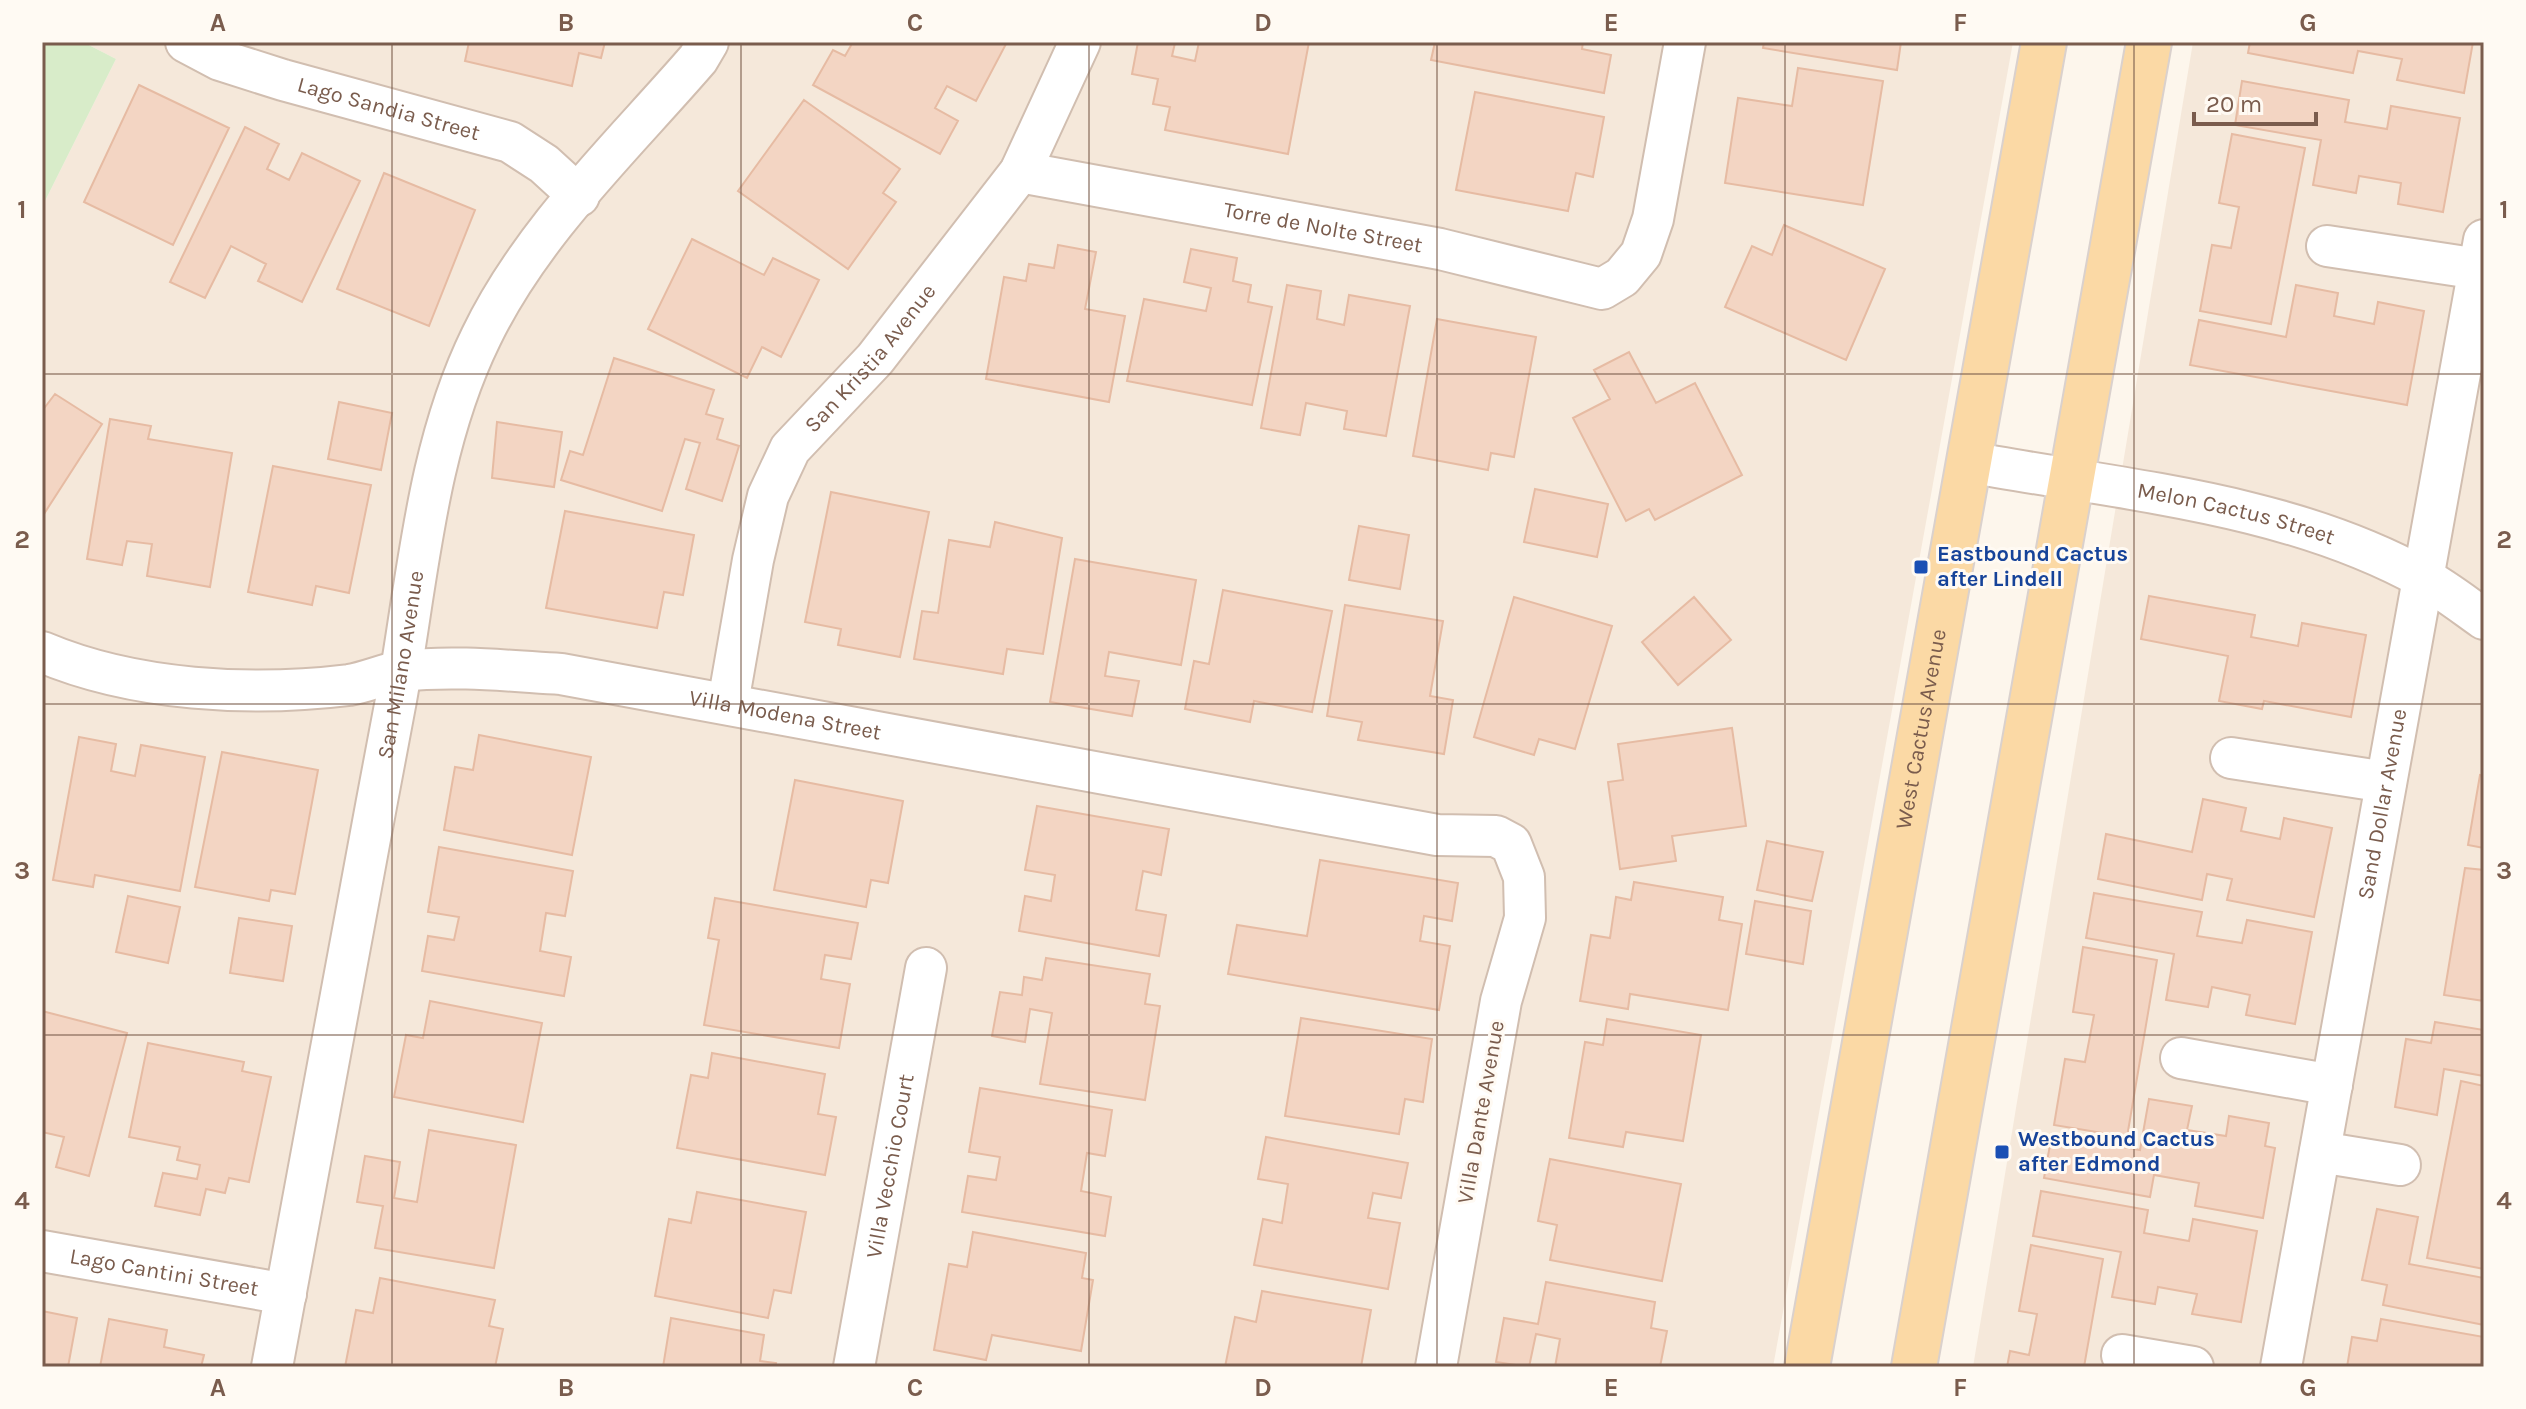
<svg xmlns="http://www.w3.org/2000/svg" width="2526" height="1409" font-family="Karla,sans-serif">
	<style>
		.residential { fill: #f5e8da }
		.green { fill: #d8ecc9 }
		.building { fill: #f3d5c3; stroke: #e6bba3; stroke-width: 2 }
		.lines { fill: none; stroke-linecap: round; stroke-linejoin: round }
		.street-casing { stroke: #d1beb0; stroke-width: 44 }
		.primary-casing { stroke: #dad1cd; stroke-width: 48 }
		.street { stroke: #fff; stroke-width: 40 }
		.primary { stroke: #fbd9a5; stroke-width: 44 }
		.grid { fill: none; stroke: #7a5c4d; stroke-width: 2; stroke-opacity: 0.55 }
		.transit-dot { fill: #1a4fb4; stroke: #fffaf3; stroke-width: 3 }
		.labels { text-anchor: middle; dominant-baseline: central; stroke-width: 6; stroke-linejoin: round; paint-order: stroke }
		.street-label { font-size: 22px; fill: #7a5c4d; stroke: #fffaf3 }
		.transit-label { font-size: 22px; font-weight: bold; fill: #164399; stroke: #fffaf3; text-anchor: start }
		.neatline { fill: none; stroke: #7a5c4d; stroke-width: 3 }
		.grid-label { font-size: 26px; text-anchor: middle; font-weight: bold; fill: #7a5c4d }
	</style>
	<rect width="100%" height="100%" fill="#fdf6ec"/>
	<path class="residential" d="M 83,42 L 2013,42 L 1773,1367 L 42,1367 L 42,207 L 116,59 Z
		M 2193,42 L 2484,42 L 2484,1367 L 1973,1367 Z"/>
	<path class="green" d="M 42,42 L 83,42 L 116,59 L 42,207 Z"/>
	<path class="building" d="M 469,42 L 605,42 L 601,58 L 579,53 L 572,86 L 465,61 Z
		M 853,42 L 1002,42 L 1006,44 L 976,101 L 947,86 L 935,108 L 958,121 L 940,154 L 813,85 L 833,50 L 845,56 Z
		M 1138,42 L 1175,43 L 1172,56 L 1195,61 L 1199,42 L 1309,42 L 1288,154 L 1165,130 L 1170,107 L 1153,104 L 1158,79 L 1132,74 Z
		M 1435,42 L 1583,42 L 1582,49 L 1611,55 L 1604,93 L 1431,60 Z
		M 1764,42 L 1901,42 L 1897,70 L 1763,48 Z
		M 2250,42 L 2473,42 L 2464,93 L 2397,80 L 2402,59 L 2358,51 L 2353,73 L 2248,53 Z
		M 1798,68 L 1883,81 L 1863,205 L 1725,183 L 1738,98 L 1792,106 Z
		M 2242,81 L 2349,100 L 2345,122 L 2387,129 L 2391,106 L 2460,118 L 2443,212 L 2398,204 L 2401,183 L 2359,176 L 2356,193 L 2313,185 L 2321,140 L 2235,125 Z
		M 139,85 L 229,128 L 173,245 L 84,202 Z
		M 1475,92 L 1604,117 L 1593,177 L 1576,173 L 1568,211 L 1456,190 Z
		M 804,100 L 900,169 L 883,193 L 896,202 L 848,269 L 738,191 Z
		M 245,127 L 279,144 L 267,169 L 289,180 L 302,153 L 360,181 L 302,302 L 258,281 L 266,264 L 231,246 L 205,298 L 170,282 Z
		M 2232,134 L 2305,148 L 2271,324 L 2200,311 L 2212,245 L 2231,248 L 2239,207 L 2219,203 Z
		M 384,173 L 475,210 L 429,326 L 337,289 Z
		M 1784,225 L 1885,269 L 1846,360 L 1725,307 L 1752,246 L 1772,255 Z
		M 692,239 L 764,275 L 773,258 L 819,280 L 781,357 L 762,347 L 747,378 L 648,329 Z
		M 1058,245 L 1096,252 L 1085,309 L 1125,316 L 1109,402 L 986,379 L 1004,277 L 1026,281 L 1029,264 L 1054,268 Z
		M 1191,249 L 1237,258 L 1233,281 L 1251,285 L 1248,302 L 1272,307 L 1252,405 L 1127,381 L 1144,299 L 1206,311 L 1211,288 L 1184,282 Z
		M 1287,285 L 1321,291 L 1317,319 L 1344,325 L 1349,295 L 1410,306 L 1386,436 L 1344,429 L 1347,411 L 1306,403 L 1300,435 L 1261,428 Z
		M 2296,285 L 2338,293 L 2334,316 L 2374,324 L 2378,302 L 2424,311 L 2407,405 L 2190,365 L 2199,320 L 2286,337 Z
		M 1437,319 L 1536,337 L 1514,457 L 1491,453 L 1488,470 L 1413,456 Z
		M 1629,352 L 1656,403 L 1695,383 L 1742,475 L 1655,520 L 1649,509 L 1626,521 L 1573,418 L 1610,399 L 1594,370 Z
		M 614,358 L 714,390 L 706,414 L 723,419 L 717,439 L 739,446 L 722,501 L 686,489 L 700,443 L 685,439 L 662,511 L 561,480 L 570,451 L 583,455 Z
		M 55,394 L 102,424 L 42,517 L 42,411 Z
		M 339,402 L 392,413 L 381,470 L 328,459 Z
		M 110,419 L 151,426 L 148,439 L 232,453 L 210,587 L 147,576 L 152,544 L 127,541 L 122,565 L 87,559 Z
		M 497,422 L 562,432 L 554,487 L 492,478 Z
		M 273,466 L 371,485 L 349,593 L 316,586 L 312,605 L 248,592 Z
		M 1535,489 L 1608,504 L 1597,557 L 1524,542 Z
		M 831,492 L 929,512 L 900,657 L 838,645 L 841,629 L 805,622 Z
		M 565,511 L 694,535 L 683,595 L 664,592 L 657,628 L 546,608 Z
		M 995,522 L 1062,538 L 1043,654 L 1007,649 L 1003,674 L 914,659 L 922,611 L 938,613 L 949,540 L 990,547 Z
		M 1359,526 L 1409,535 L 1400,589 L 1349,580 Z
		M 1075,559 L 1196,580 L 1181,665 L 1109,652 L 1105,676 L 1139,681 L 1132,716 L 1050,702 Z
		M 1223,590 L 1332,611 L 1312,712 L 1254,701 L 1250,722 L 1185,709 L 1194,661 L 1209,664 Z
		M 2149,596 L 2255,615 L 2251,637 L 2298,646 L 2302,623 L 2366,635 L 2351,717 L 2264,701 L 2262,709 L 2219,701 L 2228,656 L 2141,639 Z
		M 1514,597 L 1612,626 L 1575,749 L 1539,739 L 1534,755 L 1474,737 Z
		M 1694,597 L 1731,640 L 1678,685 L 1642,642 Z
		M 1345,605 L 1443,621 L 1430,696 L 1453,700 L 1444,754 L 1358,740 L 1362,722 L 1327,716 Z
		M 1732,728 L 1746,826 L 1672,836 L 1676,861 L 1620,869 L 1608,782 L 1623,780 L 1618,744 Z
		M 479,735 L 591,757 L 572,855 L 444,830 L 455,767 L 473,770 Z
		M 79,737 L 116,744 L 111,771 L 135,776 L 141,745 L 205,757 L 180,891 L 95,875 L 93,887 L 53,880 Z
		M 222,752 L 318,770 L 295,894 L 271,890 L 269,901 L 195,887 Z
		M 2480,775 L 2484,776 L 2484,848 L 2468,845 Z
		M 795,780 L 903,801 L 888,883 L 871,880 L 866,907 L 774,890 Z
		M 2203,799 L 2246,808 L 2241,831 L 2280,839 L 2284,818 L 2332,828 L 2314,917 L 2227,900 L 2232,879 L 2207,874 L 2202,900 L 2098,879 L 2106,834 L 2192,852 Z
		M 1037,806 L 1169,829 L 1161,875 L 1143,871 L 1136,910 L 1166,915 L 1159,956 L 1019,931 L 1025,896 L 1051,901 L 1055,875 L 1025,870 Z
		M 1767,841 L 1823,852 L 1812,901 L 1757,890 Z
		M 439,847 L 573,871 L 565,916 L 546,913 L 540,951 L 571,957 L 564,996 L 422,971 L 428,936 L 454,940 L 459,917 L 428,912 Z
		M 1320,860 L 1458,883 L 1452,921 L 1424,916 L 1420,941 L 1450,946 L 1439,1010 L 1228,974 L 1237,925 L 1307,936 Z
		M 2465,868 L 2484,870 L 2484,1001 L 2444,995 Z
		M 1634,882 L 1723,897 L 1719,920 L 1742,924 L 1728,1010 L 1630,994 L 1628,1009 L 1580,1001 L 1591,935 L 1610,938 L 1616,897 L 1631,900 Z
		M 2094,893 L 2202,912 L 2197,936 L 2242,943 L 2247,920 L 2312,932 L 2295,1024 L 2246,1015 L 2250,995 L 2212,987 L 2208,1007 L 2166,1000 L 2174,954 L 2086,938 Z
		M 128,896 L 180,907 L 168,963 L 116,952 Z
		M 715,898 L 858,923 L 851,959 L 825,955 L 821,979 L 850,984 L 839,1048 L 704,1025 L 719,940 L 708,938 Z
		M 1755,901 L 1811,911 L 1803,964 L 1746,954 Z
		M 239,918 L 292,926 L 283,981 L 230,973 Z
		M 2083,947 L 2157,960 L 2127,1137 L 2054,1125 L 2065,1059 L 2085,1062 L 2094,1015 L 2073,1012 Z
		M 1046,958 L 1150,974 L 1145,1004 L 1160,1006 L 1145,1100 L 1040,1084 L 1052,1013 L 1030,1009 L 1025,1042 L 992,1036 L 1000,992 L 1022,995 L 1024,977 L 1042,980 Z
		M 430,1001 L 542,1023 L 523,1122 L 394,1097 L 406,1035 L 423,1038 Z
		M 42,1011 L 127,1033 L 89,1176 L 56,1167 L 64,1137 L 42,1132 Z
		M 1301,1018 L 1432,1039 L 1423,1102 L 1405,1099 L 1399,1134 L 1285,1116 Z
		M 1607,1019 L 1701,1035 L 1683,1141 L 1626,1132 L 1623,1147 L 1569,1138 L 1585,1042 L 1603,1045 Z
		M 2435,1022 L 2484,1030 L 2484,1076 L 2444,1069 L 2437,1115 L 2395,1107 L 2406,1039 L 2431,1043 Z
		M 148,1043 L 244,1062 L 242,1071 L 271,1077 L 249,1182 L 229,1178 L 225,1193 L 206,1189 L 200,1215 L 155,1206 L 163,1173 L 197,1179 L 200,1165 L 177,1160 L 180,1147 L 129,1137 Z
		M 712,1053 L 825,1074 L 818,1114 L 836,1117 L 825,1175 L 677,1148 L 691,1075 L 708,1078 Z
		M 2461,1081 L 2484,1086 L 2484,1269 L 2427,1258 Z
		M 980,1088 L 1112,1110 L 1105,1156 L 1087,1153 L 1081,1191 L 1111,1197 L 1105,1236 L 962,1212 L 968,1176 L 996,1180 L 1000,1157 L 969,1152 Z
		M 2149,1099 L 2192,1106 L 2187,1130 L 2226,1136 L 2229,1116 L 2269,1123 L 2265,1146 L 2275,1148 L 2263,1218 L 2195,1206 L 2199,1183 L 2154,1175 L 2150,1197 L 2044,1178 L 2052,1134 L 2140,1150 Z
		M 429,1130 L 516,1145 L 494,1268 L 375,1248 L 383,1206 L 357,1202 L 365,1156 L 400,1162 L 394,1198 L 417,1202 Z
		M 1266,1137 L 1408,1163 L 1401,1198 L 1373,1193 L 1368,1218 L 1400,1223 L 1388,1289 L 1254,1265 L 1263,1219 L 1282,1223 L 1288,1184 L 1258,1179 Z
		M 1550,1159 L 1681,1184 L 1662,1281 L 1550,1260 L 1557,1225 L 1538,1221 Z
		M 2041,1191 L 2148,1210 L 2144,1233 L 2189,1241 L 2193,1219 L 2257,1231 L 2241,1322 L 2192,1314 L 2197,1294 L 2158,1287 L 2155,1304 L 2112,1297 L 2121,1252 L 2033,1236 Z
		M 697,1192 L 806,1212 L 791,1293 L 774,1290 L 768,1318 L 655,1296 L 669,1219 L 691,1223 Z
		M 2377,1209 L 2418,1217 L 2409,1264 L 2484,1278 L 2484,1325 L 2383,1305 L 2387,1285 L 2362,1280 Z
		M 973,1232 L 1086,1253 L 1082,1278 L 1093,1280 L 1081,1351 L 992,1335 L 986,1360 L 934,1350 L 949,1264 L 967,1267 Z
		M 2031,1245 L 2103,1259 L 2084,1367 L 2007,1367 L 2010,1351 L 2029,1355 L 2037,1314 L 2019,1311 Z
		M 380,1278 L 495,1300 L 489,1326 L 503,1329 L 495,1367 L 345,1367 L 356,1310 L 373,1313 Z
		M 1546,1282 L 1655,1302 L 1651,1328 L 1667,1331 L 1660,1367 L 1555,1367 L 1560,1339 L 1536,1334 L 1529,1367 L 1496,1362 L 1504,1318 L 1538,1324 Z
		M 1262,1291 L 1371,1310 L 1361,1367 L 1225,1367 L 1235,1317 L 1256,1322 Z
		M 42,1311 L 77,1318 L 68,1367 L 42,1367 Z
		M 671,1318 L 764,1335 L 760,1361 L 776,1363 L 775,1367 L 663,1367 Z
		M 109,1319 L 167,1330 L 164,1347 L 204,1355 L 201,1367 L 100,1367 Z
		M 2381,1319 L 2484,1337 L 2481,1367 L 2347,1367 L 2352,1337 L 2377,1341 Z"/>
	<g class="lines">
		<g class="street-casing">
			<g id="street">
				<path id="s1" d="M 186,42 L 220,60 L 283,80 L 510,142 L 544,164 L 579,196"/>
				<path id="s2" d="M 1020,172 L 1440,249 L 1602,289 L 1622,277 L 1641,254 L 1653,219 L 1685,42"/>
				<path d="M 2327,246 L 2479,269"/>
				<path id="s3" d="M 1969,462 C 2120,490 2286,502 2423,578 C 2444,589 2464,605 2484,619"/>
				<path id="s4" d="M 42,652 C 134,691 251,697 349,685 C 367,682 384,674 402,671 C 454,665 509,671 561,674 L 1437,835 L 1496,836 L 1511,844 L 1524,877 L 1525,918 L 1501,1001 L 1436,1367"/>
				<path id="s5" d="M 728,703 L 753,560 L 768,496 L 790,449 L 875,359 L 1020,172 L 1080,42"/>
				<path d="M 2231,758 L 2386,782"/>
				<path d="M 2181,1058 L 2332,1085"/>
				<path d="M 2320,1152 L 2400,1165"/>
				<path id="s6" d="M 42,1251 L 286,1294"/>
				<path d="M 2122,1355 L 2193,1367"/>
				<path id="s7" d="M 272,1367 C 313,1144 354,922 396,700 C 418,578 426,449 481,337 C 532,231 622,147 698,59 L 708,42"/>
				<path id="s8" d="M 854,1367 L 926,968"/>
				<path id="s9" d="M 2281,1367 L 2484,240"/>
			</g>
		</g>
		<g class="primary-casing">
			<g id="primary">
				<path id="s10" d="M 1807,1367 L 2044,42"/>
				<path d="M 1914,1367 L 2149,42"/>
			</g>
		</g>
		<use href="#street" class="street"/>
		<use href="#primary" class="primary"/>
	</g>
	<path class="grid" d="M 392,42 L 392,1367M 741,42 L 741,1367M 1089,42 L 1089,1367M 1437,42 L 1437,1367M 1785,42 L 1785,1367M 2134,42 L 2134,1367M 42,374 L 2484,374M 42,704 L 2484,704M 42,1035 L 2484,1035"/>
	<g class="transit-dot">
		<rect x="1913" y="559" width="16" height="16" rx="4"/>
		<rect x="1994" y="1144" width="16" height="16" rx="4"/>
	</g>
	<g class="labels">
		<g class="street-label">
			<text stroke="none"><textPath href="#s1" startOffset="214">Lago Sandia Street</textPath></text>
			<text stroke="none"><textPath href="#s2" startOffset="308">Torre de Nolte Street</textPath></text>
			<text stroke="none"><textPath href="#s5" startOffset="384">San Kristia Avenue</textPath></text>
			<text stroke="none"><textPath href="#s3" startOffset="272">Melon Cactus Street</textPath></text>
			<text stroke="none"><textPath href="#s7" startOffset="714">San Milano Avenue</textPath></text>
			<text stroke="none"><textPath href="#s4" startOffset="754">Villa Modena Street</textPath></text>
			<text stroke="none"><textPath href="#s10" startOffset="648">West Cactus Avenue</textPath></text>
			<text stroke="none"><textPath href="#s9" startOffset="572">Sand Dollar Avenue</textPath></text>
			<text transform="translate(1481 1112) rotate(-80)">Villa Dante Avenue</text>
			<text stroke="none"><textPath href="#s8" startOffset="204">Villa Vecchio Court</textPath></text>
			<text stroke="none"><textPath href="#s6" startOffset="124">Lago Cantini Street</textPath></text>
		</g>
		<g class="transit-label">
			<text x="1937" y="554">Eastbound Cactus<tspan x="1937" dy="25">after Lindell</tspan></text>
			<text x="2018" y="1139">Westbound Cactus<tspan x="2018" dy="25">after Edmond</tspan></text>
		</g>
	</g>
	<rect width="2526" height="1409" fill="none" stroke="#fffaf3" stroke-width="88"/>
	<path d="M2194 112v12h122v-12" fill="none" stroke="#7a5c4d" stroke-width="4"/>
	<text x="2206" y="112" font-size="24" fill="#7a5c4d" stroke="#fffaf3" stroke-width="6" paint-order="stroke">20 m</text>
	<rect x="44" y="44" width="2438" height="1321" class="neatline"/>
	<g class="grid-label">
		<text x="218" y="31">A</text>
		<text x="566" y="31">B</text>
		<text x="915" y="31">C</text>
		<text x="1263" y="31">D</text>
		<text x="1611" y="31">E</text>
		<text x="1960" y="31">F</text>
		<text x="2308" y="31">G</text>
		<text x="22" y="218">1</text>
		<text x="2504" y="218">1</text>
		<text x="22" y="548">2</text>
		<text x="2504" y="548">2</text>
		<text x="22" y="879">3</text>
		<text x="2504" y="879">3</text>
		<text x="22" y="1209">4</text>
		<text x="2504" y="1209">4</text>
		<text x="218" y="1396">A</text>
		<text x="566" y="1396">B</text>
		<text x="915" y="1396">C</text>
		<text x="1263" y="1396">D</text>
		<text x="1611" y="1396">E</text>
		<text x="1960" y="1396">F</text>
		<text x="2308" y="1396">G</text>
	</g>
</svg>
